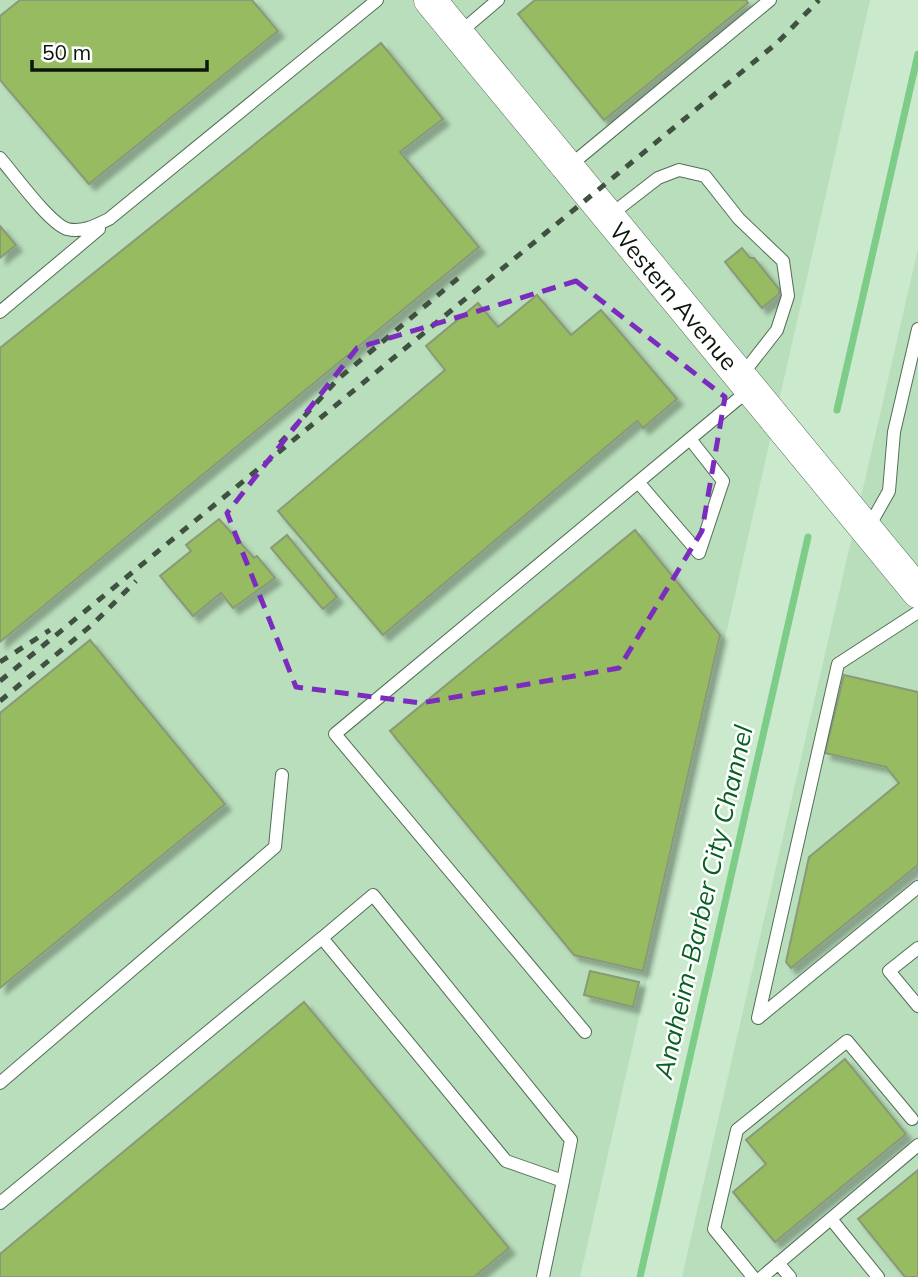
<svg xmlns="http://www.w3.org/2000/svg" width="918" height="1277" font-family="Mulish,sans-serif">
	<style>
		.built { fill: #b9debc }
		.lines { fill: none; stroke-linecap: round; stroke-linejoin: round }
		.stream { stroke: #7dcc88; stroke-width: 7 }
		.building { fill: #97bb61; stroke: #8a9977; stroke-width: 2; filter: url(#shadow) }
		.service-casing { stroke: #536f56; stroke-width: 14 }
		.tertiary-casing { stroke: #536f56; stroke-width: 33 }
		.service { stroke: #fff; stroke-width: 12 }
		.tertiary { stroke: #fff; stroke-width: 32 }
		.rail { stroke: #405041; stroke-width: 5; stroke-dasharray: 9 9; stroke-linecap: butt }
		.marked { fill: none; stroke: #7b2cbf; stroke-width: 5; stroke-dasharray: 14 9; stroke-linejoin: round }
		.labels { text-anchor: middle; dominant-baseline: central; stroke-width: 5; stroke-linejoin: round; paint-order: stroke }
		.street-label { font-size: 24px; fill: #0b160c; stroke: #fff }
		.water-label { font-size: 26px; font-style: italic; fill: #056022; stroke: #fff }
	</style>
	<defs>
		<filter id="shadow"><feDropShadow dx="6" dy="6" stdDeviation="2" flood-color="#0004"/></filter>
	</defs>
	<rect width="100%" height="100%" fill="#cae9cd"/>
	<path class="built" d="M 0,0 L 870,0 L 580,1277 L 0,1277 Z
		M 918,249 L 918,1277 L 682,1277 Z"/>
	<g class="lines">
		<path class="stream" d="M 837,410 L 918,54
			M 640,1277 L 808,537"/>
	</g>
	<path class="building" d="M 20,0 L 252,0 L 278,31 L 89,184 L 0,80 L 0,16 Z
		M 535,0 L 746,0 L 748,3 L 604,120 L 518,14 Z
		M 381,43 L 443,119 L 400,152 L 479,247 L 0,642 L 0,348 Z
		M 0,226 L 16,245 L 0,258 Z
		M 742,248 L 750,258 L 754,258 L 779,289 L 779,294 L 762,308 L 725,262 Z
		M 537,295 L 571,335 L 601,310 L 677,399 L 643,428 L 637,421 L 383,635 L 278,511 L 445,370 L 426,346 L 478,303 L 498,327 Z
		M 219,519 L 254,558 L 257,556 L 275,578 L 233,608 L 221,593 L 193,616 L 160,576 L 191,551 L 186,545 Z
		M 635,530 L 720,635 L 643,971 L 574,955 L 390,731 Z
		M 287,535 L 337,597 L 323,609 L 271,548 Z
		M 90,640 L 225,804 L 0,988 L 0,713 Z
		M 844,675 L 918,692 L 918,865 L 791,968 L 786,962 L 809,857 L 899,783 L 886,767 L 825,753 Z
		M 590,971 L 639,982 L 633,1007 L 584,995 Z
		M 304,1002 L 509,1248 L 474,1277 L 0,1277 L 0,1254 Z
		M 845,1059 L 906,1134 L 775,1242 L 733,1192 L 766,1164 L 746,1140 Z
		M 918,1170 L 918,1277 L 905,1277 L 858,1219 Z"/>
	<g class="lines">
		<g class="service-casing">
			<path id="service" d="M 458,34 L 498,0
				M 0,158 C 14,174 49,223 67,229 C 82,233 97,225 109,219 L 377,0
				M 568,167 L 770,0
				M 609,216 L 658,178 L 679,170 L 705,176 L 739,219 L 783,261 L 788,296 L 777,330 L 741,376
				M 0,312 L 99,229
				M 638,482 L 699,553 L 723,481 L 690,439
				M 867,530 L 889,491 L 894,432 L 918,329
				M 918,612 L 838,664 L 758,1018 L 918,887
				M 322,938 L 373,895 L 571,1140 L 563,1181
				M 918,948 L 889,971 L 918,1006
				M 585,1032 L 335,734 L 750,389
				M 0,1083 L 275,847 L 282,775
				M 0,1203 L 322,938 L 506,1161 L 563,1181 L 543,1277
				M 831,1219 L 878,1277
				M 778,1263 L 790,1277
				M 753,1277 L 714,1229 L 737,1130 L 847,1041 L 912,1119
				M 762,1277 L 918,1145"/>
		</g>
		<g class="tertiary-casing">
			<path id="tertiary" d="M 430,0 L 918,592"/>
		</g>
		<use href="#service" class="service"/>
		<use href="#tertiary" class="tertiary"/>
		<path class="rail" d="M 280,443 L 338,379 L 462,275
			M 0,662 L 50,630
			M 0,681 L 777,43 L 819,0
			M 0,701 L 93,624 L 136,581"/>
	</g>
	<path class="marked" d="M 576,281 L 725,397 L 702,531 L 619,668 L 421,703 L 296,687 L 227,513 L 357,348 Z"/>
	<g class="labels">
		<g class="street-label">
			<text transform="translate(674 296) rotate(50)">Western Avenue</text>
		</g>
		<g class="water-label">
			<text transform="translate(703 902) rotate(-77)">Anaheim-Barber City Channel</text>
		</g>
	</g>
	<path d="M32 60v10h175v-10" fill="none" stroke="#0b160c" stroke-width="3.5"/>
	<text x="42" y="60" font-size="21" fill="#0b160c" stroke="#ffffff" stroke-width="5" paint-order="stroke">50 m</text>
</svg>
